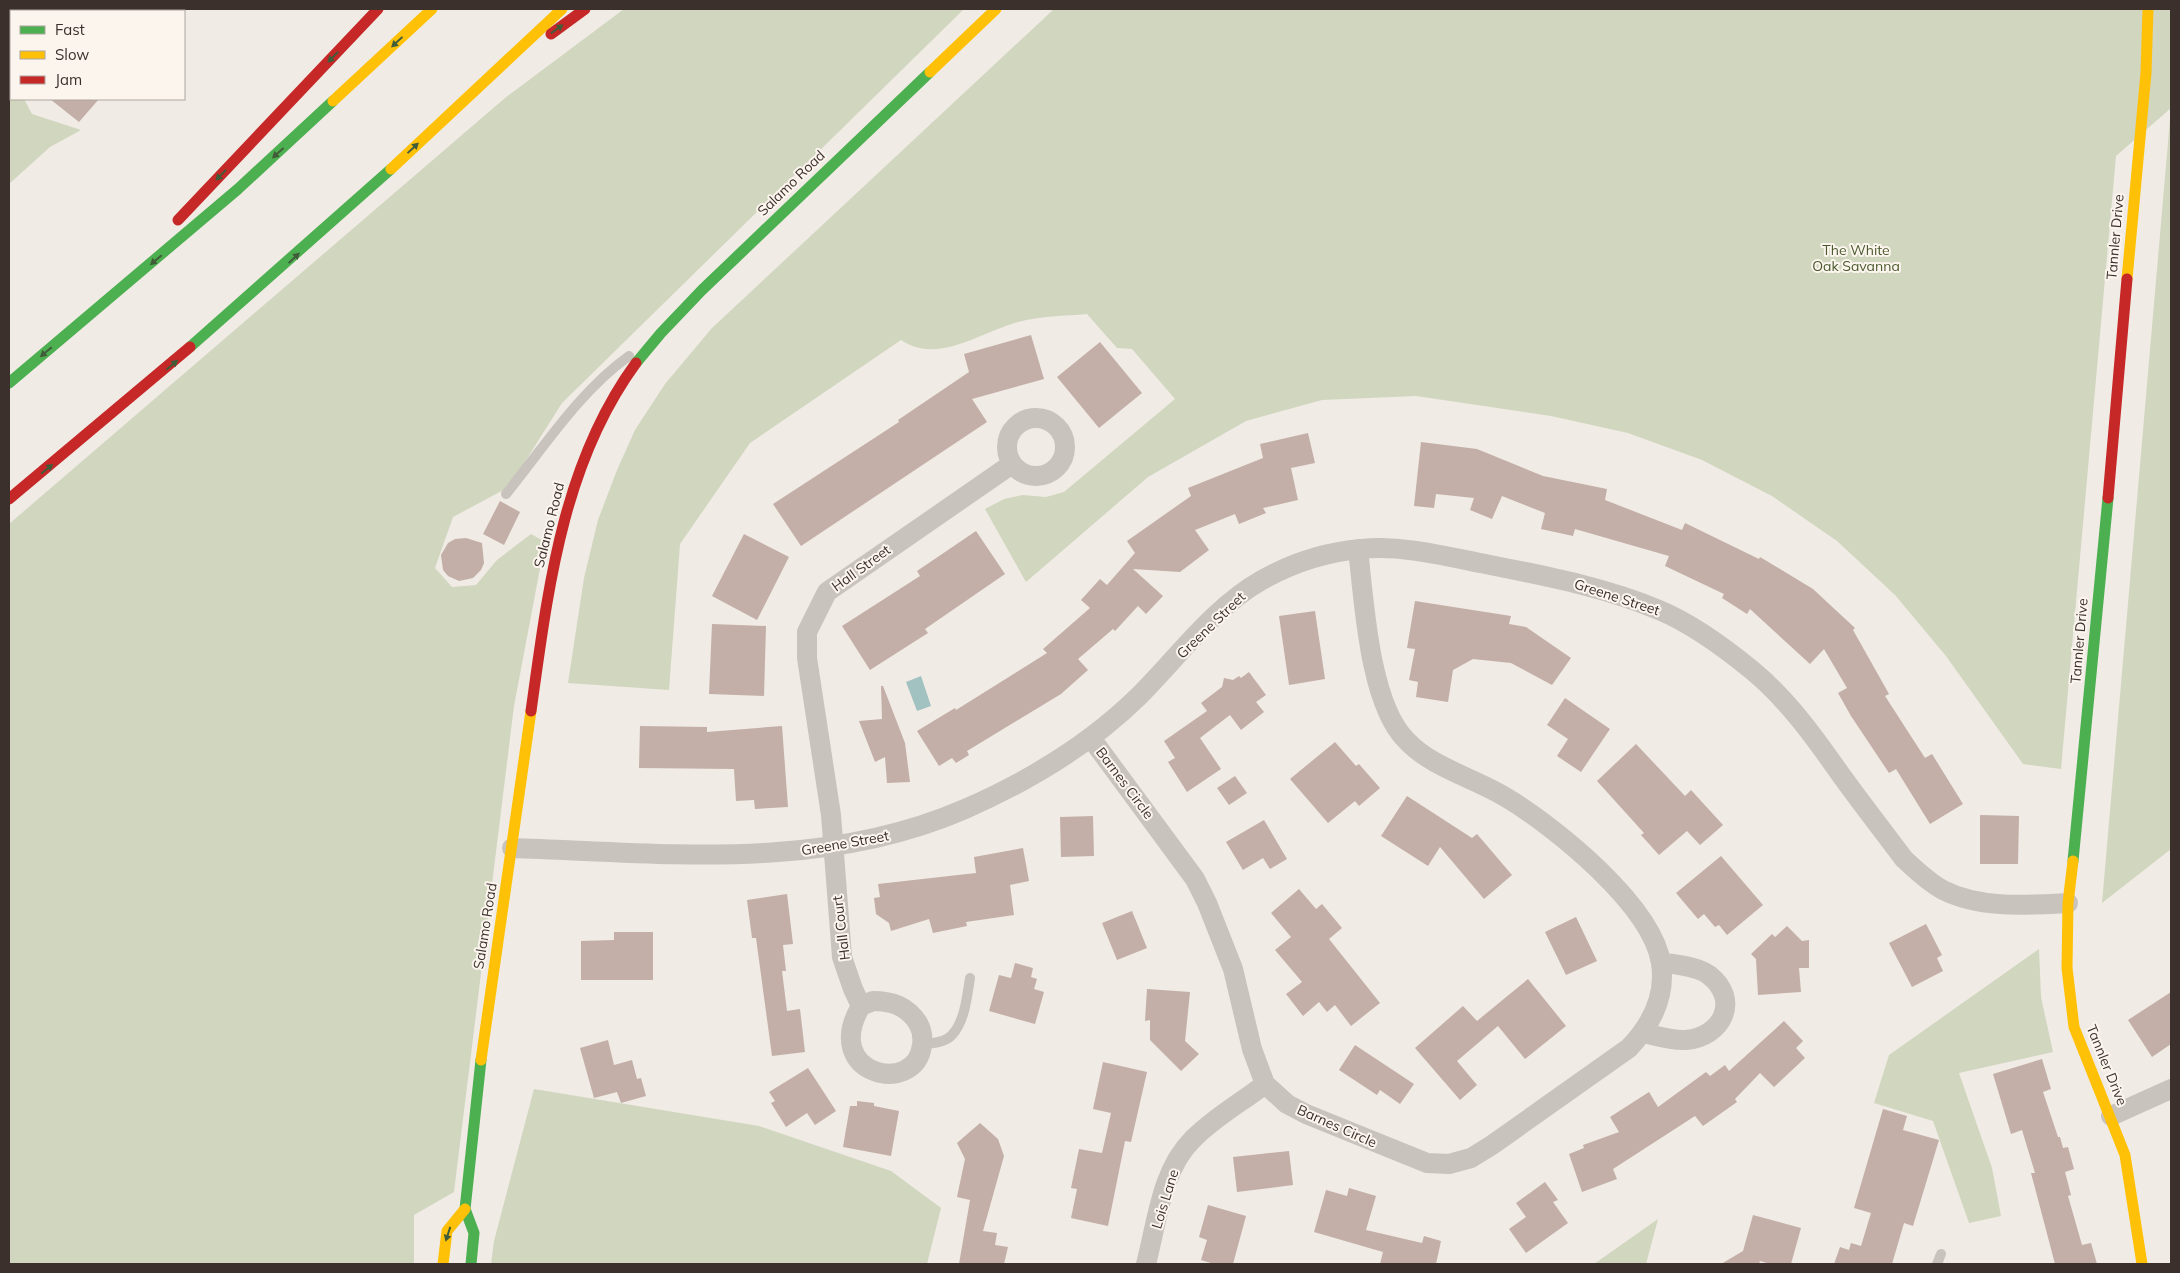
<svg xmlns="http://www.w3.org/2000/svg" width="2180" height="1273" font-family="Mulish,sans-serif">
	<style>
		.green { fill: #d1d6bf }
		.water { fill: #a1c2c1 }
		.building { fill: #c3afa7 }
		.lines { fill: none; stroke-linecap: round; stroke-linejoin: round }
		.lane { stroke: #c9c3be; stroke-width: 10 }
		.street { stroke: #c9c3be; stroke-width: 20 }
		.fast { stroke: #4caf50; stroke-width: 11 }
		.slow { stroke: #ffc107; stroke-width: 11 }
		.jam { stroke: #c62828; stroke-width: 11 }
		.oneway { fill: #415c38 }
		.labels { text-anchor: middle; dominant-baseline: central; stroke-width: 4; stroke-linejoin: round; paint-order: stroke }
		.street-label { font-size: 14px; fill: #3b302b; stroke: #fbf5ee }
		.park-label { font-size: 14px; fill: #4a5a2e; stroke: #fbf5ee }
	</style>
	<rect width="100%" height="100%" fill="#f0ebe5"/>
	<path class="green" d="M 624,9 L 964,9 L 562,403 L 509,487 L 453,517 L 435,568 L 452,587 L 476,585 L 497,560 L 531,534 L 545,542 L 514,706 L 454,1192 L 414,1215 L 414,1264 L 9,1264 L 9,524 L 505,98 Z
		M 1054,9 L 2171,9 L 2171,849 L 2102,903 L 2171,108 L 2116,156 L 2061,769 L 2023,764 L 1946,656 L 1895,595 L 1837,541 L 1772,496 L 1702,460 L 1628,433 L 1551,416 L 1416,396 L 1322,400 L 1246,421 L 1148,477 L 1026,582 L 985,509 L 1004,499 L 1023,495 L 1046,497 L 1064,492 L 1175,399 L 1132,349 L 1117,348 L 1087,314 C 1065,316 1040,316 1018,322 C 981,332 938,365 901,340 L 750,443 L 680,544 L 669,690 L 568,683 L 584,578 L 598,520 L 617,470 L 635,430 L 665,384 L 712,328 Z
		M 9,69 L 11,74 L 11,99 L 24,99 L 32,114 L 81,130 L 50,147 L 9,184 Z
		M 2039,949 L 2041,997 L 2053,1052 L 1959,1073 L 1992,1168 L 2001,1216 L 1969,1223 L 1933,1121 L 1874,1103 L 1889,1055 Z
		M 534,1089 L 759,1126 L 891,1171 L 941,1208 L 927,1264 L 491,1264 L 494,1241 Z
		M 1658,1219 L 1646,1264 L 1594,1264 Z"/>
	<path class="water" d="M 921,676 L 931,706 L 917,711 L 906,682 Z"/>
	<path class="building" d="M 50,99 L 99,99 L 79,122 Z
		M 1031,335 L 1044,379 L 972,399 L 987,422 L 801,546 L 773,504 L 899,422 L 898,420 L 969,372 L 964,354 Z
		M 1100,342 L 1142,393 L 1099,428 L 1057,377 Z
		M 1308,433 L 1315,463 L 1291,468 L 1298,500 L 1263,508 L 1266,513 L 1239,524 L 1235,514 L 1195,530 L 1209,550 L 1180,572 L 1133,569 L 1163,596 L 1146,614 L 1138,606 L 1115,631 L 1113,629 L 1078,659 L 1088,670 L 1061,694 L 967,751 L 969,755 L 956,763 L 952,758 L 939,766 L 917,731 L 955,708 L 956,710 L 1047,653 L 1043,649 L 1090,608 L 1081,600 L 1100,579 L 1107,585 L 1135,553 L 1127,541 L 1191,496 L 1188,488 L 1263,458 L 1260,444 Z
		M 1421,442 L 1477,449 L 1543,476 L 1607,489 L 1605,500 L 1682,530 L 1685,523 L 1759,559 L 1760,557 L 1813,589 L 1855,628 L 1853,630 L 1889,694 L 1885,696 L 1925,758 L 1932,754 L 1963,804 L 1930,824 L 1896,769 L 1889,773 L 1851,716 L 1838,693 L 1847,688 L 1824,649 L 1810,664 L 1750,609 L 1747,614 L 1722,598 L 1724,594 L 1665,566 L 1669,556 L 1575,529 L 1573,536 L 1541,529 L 1545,513 L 1502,496 L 1492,519 L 1470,510 L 1474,498 L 1436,494 L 1434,508 L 1414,506 Z
		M 500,501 L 520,512 L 504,545 L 483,534 Z
		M 976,531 L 1005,574 L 925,629 L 928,633 L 870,670 L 842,626 L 920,576 L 917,571 Z
		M 744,534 L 789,557 L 757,620 L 712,596 Z
		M 466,538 L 482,543 L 484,563 L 481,570 L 473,578 L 459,581 L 448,576 L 443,570 L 441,555 L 448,543 L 455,539 Z
		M 1415,601 L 1511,616 L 1509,624 L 1526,627 L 1571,658 L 1552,685 L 1511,663 L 1473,659 L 1453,670 L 1448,702 L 1416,697 L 1418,682 L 1409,680 L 1415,649 L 1407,648 Z
		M 1315,611 L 1325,679 L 1289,685 L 1279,616 Z
		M 712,624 L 766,626 L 764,696 L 709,694 Z
		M 1249,672 L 1266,695 L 1256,702 L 1264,712 L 1241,730 L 1230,715 L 1200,738 L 1221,769 L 1187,792 L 1168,762 L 1175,758 L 1164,741 L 1207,711 L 1201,703 L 1222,687 L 1224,678 L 1233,680 L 1239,676 L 1241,678 Z
		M 881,686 L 883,686 L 905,743 L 910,782 L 887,783 L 885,757 L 875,762 L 859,721 L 882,719 Z
		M 1565,698 L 1610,729 L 1581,772 L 1557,756 L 1568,739 L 1547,725 Z
		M 640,726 L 707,727 L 707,732 L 782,726 L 788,807 L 755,809 L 754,800 L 736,801 L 734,769 L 639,768 Z
		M 1335,742 L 1356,766 L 1359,764 L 1380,788 L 1359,806 L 1355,801 L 1328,823 L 1290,779 Z
		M 1636,744 L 1685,796 L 1691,790 L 1723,825 L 1700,845 L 1687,831 L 1659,855 L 1641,835 L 1644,833 L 1597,781 Z
		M 1235,776 L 1247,793 L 1229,805 L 1217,788 Z
		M 1407,796 L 1472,838 L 1477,834 L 1512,875 L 1484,899 L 1440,847 L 1428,866 L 1381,836 Z
		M 1980,815 L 2019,816 L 2018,864 L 1980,864 Z
		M 1093,816 L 1094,856 L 1061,857 L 1060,817 Z
		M 1264,820 L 1287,859 L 1270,869 L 1263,858 L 1243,870 L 1226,842 Z
		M 1023,848 L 1029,881 L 1010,885 L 1014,915 L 966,922 L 967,926 L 933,933 L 929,919 L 891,931 L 889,923 L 876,914 L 874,898 L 880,897 L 878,884 L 976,873 L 974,857 Z
		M 1721,856 L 1763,905 L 1727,935 L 1719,925 L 1715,927 L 1704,914 L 1698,919 L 1676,893 Z
		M 1299,889 L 1316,909 L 1322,904 L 1342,928 L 1329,939 L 1380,1003 L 1351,1026 L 1335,1005 L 1327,1012 L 1319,1002 L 1303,1016 L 1286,994 L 1302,982 L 1275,950 L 1291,937 L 1271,913 Z
		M 787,894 L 793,944 L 783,945 L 786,971 L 782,971 L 787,1011 L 800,1009 L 805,1052 L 772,1056 L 756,938 L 752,938 L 747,900 Z
		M 1132,911 L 1147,948 L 1117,960 L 1102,923 Z
		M 1576,917 L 1597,961 L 1566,975 L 1545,932 Z
		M 1926,924 L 1942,955 L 1937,958 L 1943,971 L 1912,987 L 1889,943 Z
		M 1787,926 L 1802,941 L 1809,940 L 1809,968 L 1799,968 L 1801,992 L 1758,995 L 1756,959 L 1751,954 L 1772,934 L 1775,937 Z
		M 614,932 L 653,932 L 653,980 L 581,980 L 581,941 L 614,940 Z
		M 1015,963 L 1033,968 L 1031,977 L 1037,979 L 1034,989 L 1044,992 L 1035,1024 L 989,1011 L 999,975 L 1011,978 Z
		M 1528,979 L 1566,1026 L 1525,1059 L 1498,1026 L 1457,1061 L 1477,1085 L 1460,1100 L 1415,1048 L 1463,1006 L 1477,1021 Z
		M 1147,989 L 1190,992 L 1185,1041 L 1199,1054 L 1181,1071 L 1150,1040 L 1150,1020 L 1145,1021 Z
		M 2171,992 L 2171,1044 L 2152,1057 L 2128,1020 Z
		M 1784,1021 L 1803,1041 L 1796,1048 L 1805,1058 L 1774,1087 L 1760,1073 L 1735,1099 L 1737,1102 L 1703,1126 L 1695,1116 L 1613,1169 L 1617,1179 L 1582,1192 L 1569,1154 L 1584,1148 L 1583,1145 L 1619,1132 L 1610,1117 L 1649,1092 L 1658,1107 L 1706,1072 L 1710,1076 L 1725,1065 L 1729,1071 Z
		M 608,1040 L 614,1065 L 632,1060 L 637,1079 L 641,1078 L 646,1096 L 621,1103 L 617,1092 L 594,1098 L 580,1048 Z
		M 1355,1045 L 1414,1084 L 1400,1104 L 1380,1090 L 1377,1095 L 1339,1070 Z
		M 2042,1059 L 2051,1089 L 2043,1092 L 2058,1137 L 2060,1137 L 2063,1148 L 2068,1147 L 2074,1169 L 2065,1172 L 2071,1195 L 2068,1196 L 2082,1245 L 2091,1243 L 2097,1264 L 2055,1264 L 2031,1173 L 2035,1173 L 2022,1130 L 2011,1134 L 1993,1074 Z
		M 1103,1062 L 1147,1072 L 1131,1142 L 1125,1141 L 1108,1226 L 1071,1218 L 1077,1189 L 1071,1188 L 1079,1149 L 1102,1153 L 1111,1113 L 1093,1109 Z
		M 808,1068 L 836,1111 L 815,1125 L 807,1113 L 786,1127 L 771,1103 L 775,1101 L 769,1092 Z
		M 857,1101 L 874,1103 L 874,1106 L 899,1111 L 891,1156 L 843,1147 L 850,1106 L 857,1106 Z
		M 1883,1109 L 1907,1116 L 1903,1130 L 1939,1140 L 1913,1226 L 1904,1223 L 1892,1264 L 1834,1264 L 1840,1247 L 1849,1250 L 1851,1243 L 1861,1246 L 1871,1213 L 1854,1208 Z
		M 980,1123 L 998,1139 L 1004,1156 L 983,1231 L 997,1233 L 995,1245 L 1008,1247 L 1004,1264 L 959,1264 L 970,1200 L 957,1197 L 965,1159 L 957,1143 Z
		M 1289,1151 L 1293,1185 L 1237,1192 L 1233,1157 Z
		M 1545,1182 L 1558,1200 L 1553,1202 L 1568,1223 L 1526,1253 L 1509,1229 L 1526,1217 L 1516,1203 Z
		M 1349,1188 L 1376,1196 L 1366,1230 L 1422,1243 L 1424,1236 L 1441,1241 L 1436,1264 L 1380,1264 L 1383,1252 L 1314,1232 L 1326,1190 L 1347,1196 Z
		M 1208,1205 L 1246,1216 L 1233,1264 L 1214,1264 L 1201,1260 L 1207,1240 L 1199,1237 Z
		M 1753,1215 L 1801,1228 L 1791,1264 L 1770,1264 L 1760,1261 L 1759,1264 L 1721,1264 L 1743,1251 Z"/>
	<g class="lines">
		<path class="lane" d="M 124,9 L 126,11
			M 81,11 L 83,9
			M 506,494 C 544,447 580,391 629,356
			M 922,1045 C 931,1043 945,1043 952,1035 C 965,1021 967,996 970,978
			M 1937,1264 L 1941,1254"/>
		<path class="street" d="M1007 447a29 29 0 1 1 58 0a29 29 0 1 1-58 0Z
			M 1091,738 L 1195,879 L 1207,903 L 1233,969 L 1252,1049 L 1265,1084 L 1287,1104 L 1306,1114 L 1427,1163 L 1449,1164 L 1471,1158 L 1492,1145 L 1629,1048 C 1651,1025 1666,996 1661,963 C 1652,905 1555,827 1507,798 C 1475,778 1432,768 1406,740 C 1369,703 1364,600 1358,549
			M 512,848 C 665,853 820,872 965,809 C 1029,781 1089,745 1139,696 C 1178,657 1214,607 1262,580 C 1292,563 1327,552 1361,549 C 1401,545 1441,555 1480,563 C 1540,575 1602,586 1659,610 C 1693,624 1725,648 1753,671 C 1788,700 1815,738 1841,775 C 1862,804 1883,831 1904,859 C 1916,870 1928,882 1943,890 C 1980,909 2028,905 2068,903
			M 873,1001 C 892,1001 907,1006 918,1023 C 922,1030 923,1038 922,1045 C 916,1097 820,1075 861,1006 Z
			M 861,1006 L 853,989 L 842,957 L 831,815 L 807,658 L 807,632 L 827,592 L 1012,464
			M 1644,1033 C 1657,1036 1672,1041 1686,1040 C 1722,1037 1741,1000 1709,975 C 1697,966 1676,965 1661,962
			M 2111,1116 L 2171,1089
			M 1146,1264 C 1157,1223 1161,1171 1192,1140 C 1213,1118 1242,1102 1265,1084"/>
		<path class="fast" d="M 190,347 L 391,169
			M 636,363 L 661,333 L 702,290 L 930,72
			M 9,383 L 238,189 L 333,101
			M 2073,861 L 2108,498
			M 471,1264 L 474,1233 L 465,1209 L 481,1060"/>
		<path class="slow" d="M 930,72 L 996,9
			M 333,101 L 432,9
			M 391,169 L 562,9
			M 2127,279 L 2146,73 L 2148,9
			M 2073,861 L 2068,903 L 2067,968 L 2074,1027 L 2125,1155 L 2142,1264
			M 481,1060 L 531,711
			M 443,1264 L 447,1231 L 465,1209"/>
		<path class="jam" d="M 551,34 L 585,9
			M 178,220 L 378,9
			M 2108,498 L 2127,279
			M 9,499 L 190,347
			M 531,711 C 548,590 562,464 636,363"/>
	</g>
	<defs><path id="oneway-solid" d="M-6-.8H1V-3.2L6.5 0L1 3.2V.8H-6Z" transform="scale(1.25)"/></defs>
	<g class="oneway">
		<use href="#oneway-solid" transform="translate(557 29) rotate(-36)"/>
		<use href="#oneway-solid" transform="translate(397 42) rotate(137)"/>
		<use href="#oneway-solid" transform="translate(333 57) rotate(134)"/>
		<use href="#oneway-solid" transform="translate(413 148) rotate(-43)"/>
		<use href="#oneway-solid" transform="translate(278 153) rotate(138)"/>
		<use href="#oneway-solid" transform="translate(221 175) rotate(134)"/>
		<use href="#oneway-solid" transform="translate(294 258) rotate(-43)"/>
		<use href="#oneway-solid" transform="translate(156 260) rotate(140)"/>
		<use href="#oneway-solid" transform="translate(46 352) rotate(140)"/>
		<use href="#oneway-solid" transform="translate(172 365) rotate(-40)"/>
		<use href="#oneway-solid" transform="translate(47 469) rotate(-39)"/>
		<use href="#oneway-solid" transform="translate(448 1234) rotate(108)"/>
	</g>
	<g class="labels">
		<g class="street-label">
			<text transform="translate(791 183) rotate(-44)">Salamo Road</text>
			<text transform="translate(2115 237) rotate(-85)">Tannler Drive</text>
			<text transform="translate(549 525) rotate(-76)">Salamo Road</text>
			<text transform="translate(861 568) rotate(-36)">Hall Street</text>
			<text transform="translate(1617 597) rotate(18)">Greene Street</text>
			<text transform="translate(1211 625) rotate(-44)">Greene Street</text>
			<text transform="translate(2079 641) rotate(-85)">Tannler Drive</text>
			<text transform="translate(1125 783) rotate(53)">Barnes Circle</text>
			<text transform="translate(845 843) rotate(-10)">Greene Street</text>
			<text transform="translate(485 926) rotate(-81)">Salamo Road</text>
			<text transform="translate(841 928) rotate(-97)">Hall Court</text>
			<text transform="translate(2107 1065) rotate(68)">Tannler Drive</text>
			<text transform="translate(1337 1126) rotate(24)">Barnes Circle</text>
			<text transform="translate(1165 1199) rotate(-73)">Lois Lane</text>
		</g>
		<g class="park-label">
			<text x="1856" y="250">The White<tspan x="1856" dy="16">Oak Savanna</tspan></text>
		</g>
	</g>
	<rect width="2180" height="1273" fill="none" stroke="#3b302b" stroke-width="20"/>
	<rect x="10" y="10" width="175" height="90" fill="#fbf5ee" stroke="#aea6a0"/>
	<rect x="20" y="26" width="25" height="8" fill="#4caf50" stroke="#aea6a0"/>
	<text x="55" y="35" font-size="15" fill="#3b302b">Fast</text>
	<rect x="20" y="51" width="25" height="8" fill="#ffc107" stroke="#aea6a0"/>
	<text x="55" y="60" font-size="15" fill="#3b302b">Slow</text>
	<rect x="20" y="76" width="25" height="8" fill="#c62828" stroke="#aea6a0"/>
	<text x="55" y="85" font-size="15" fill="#3b302b">Jam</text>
</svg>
